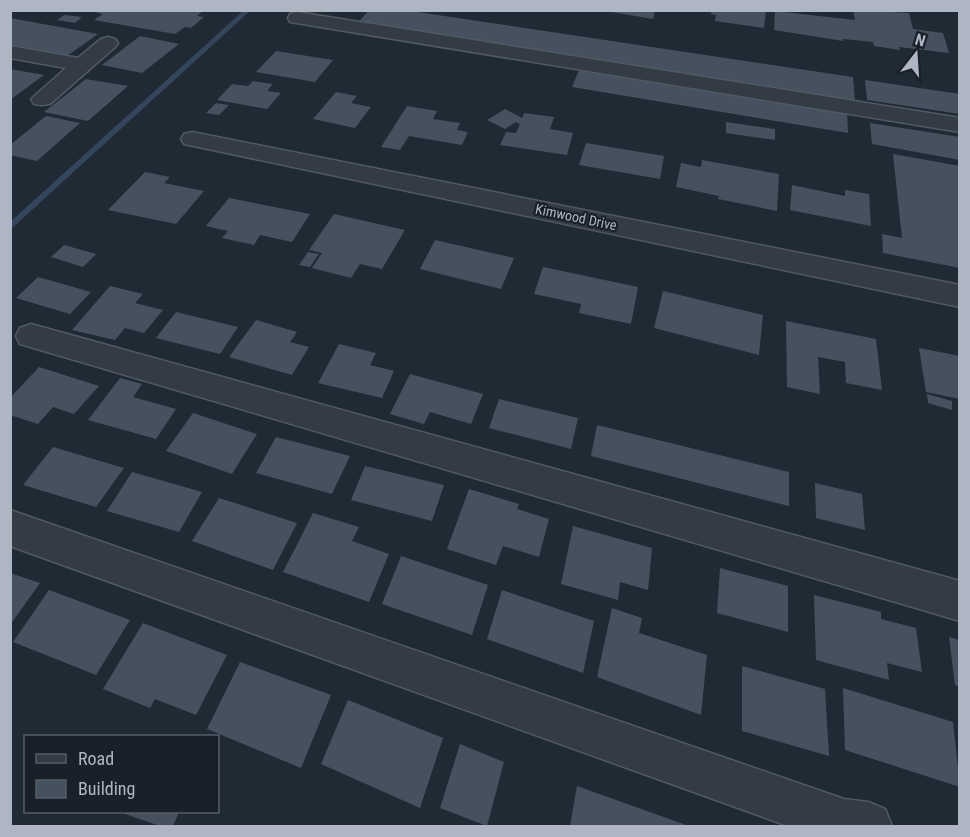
<svg xmlns="http://www.w3.org/2000/svg" width="970" height="837" font-family="'Roboto Condensed',sans-serif">
	<style>
		.lines { fill: none; stroke-linecap: round; stroke-linejoin: round }
		.stream { fill: #34465c; fill-rule: evenodd }
		.building { fill: #46515f }
		.minor-casing { stroke: #515963; stroke-width: 3 }
		.minor { fill: #333b45; fill-rule: evenodd }
		.labels { text-anchor: middle; dominant-baseline: central; stroke-width: 4.5; stroke-linejoin: round; paint-order: stroke }
		.far-street-label { font-size: 14px; fill: #adb6c2; stroke: #19202a }
	</style>
	<rect width="100%" height="100%" fill="#202a35"/>
	<g class="lines">
		<path class="stream" d="M 244,10 L 251,10 L 10,230 L 10,222 Z"/>
	</g>
	<path class="building" d="M 100,10 L 204,10 L 197,16 L 204,17 L 191,28 L 185,27 L 175,34 L 94,20 L 103,14 L 97,13 Z
		M 369,10 L 404,10 L 853,77 L 855,101 L 357,24 Z
		M 600,10 L 655,10 L 653,19 Z
		M 712,10 L 766,10 L 764,28 L 715,21 L 716,15 L 711,14 Z
		M 853,10 L 909,13 L 913,29 L 943,33 L 949,53 L 899,47 L 900,50 L 874,46 L 873,42 L 843,39 L 843,41 L 774,30 L 775,11 L 855,20 Z
		M 64,15 L 82,17 L 75,23 L 57,20 Z
		M 10,18 L 98,34 L 67,56 L 10,45 Z
		M 140,36 L 179,44 L 142,73 L 102,65 Z
		M 276,51 L 333,60 L 315,82 L 256,72 Z
		M 580,68 L 847,112 L 848,133 L 572,87 Z
		M 10,69 L 44,75 L 10,100 Z
		M 86,79 L 128,86 L 88,121 L 44,112 Z
		M 865,80 L 960,94 L 960,114 L 867,100 Z
		M 253,81 L 273,84 L 267,91 L 281,93 L 267,109 L 217,100 L 232,84 L 248,86 Z
		M 336,92 L 357,96 L 351,103 L 371,107 L 355,128 L 313,119 Z
		M 216,103 L 229,105 L 219,115 L 206,113 Z
		M 407,106 L 437,111 L 433,119 L 460,123 L 457,130 L 468,132 L 462,145 L 409,136 L 400,150 L 381,147 Z
		M 505,109 L 522,118 L 524,113 L 554,117 L 550,129 L 573,133 L 567,155 L 500,145 L 506,132 L 516,133 L 520,124 L 516,122 L 505,129 L 487,120 Z
		M 46,116 L 80,123 L 37,161 L 10,155 L 10,145 Z
		M 726,122 L 775,129 L 775,140 L 726,133 Z
		M 870,123 L 960,137 L 960,160 L 872,144 Z
		M 586,143 L 664,156 L 660,179 L 579,165 Z
		M 893,154 L 960,166 L 960,268 L 883,253 L 882,234 L 902,238 Z
		M 702,160 L 779,174 L 777,211 L 718,199 L 719,196 L 676,187 L 681,163 L 701,167 Z
		M 145,172 L 170,177 L 164,183 L 204,191 L 176,224 L 108,210 Z
		M 792,185 L 845,196 L 845,190 L 869,194 L 871,226 L 790,210 Z
		M 229,198 L 310,214 L 292,242 L 260,235 L 254,245 L 222,238 L 228,231 L 206,226 Z
		M 334,214 L 405,230 L 382,269 L 360,264 L 351,278 L 312,268 L 322,253 L 309,250 Z
		M 435,240 L 514,258 L 501,289 L 420,269 Z
		M 64,245 L 96,254 L 83,267 L 51,257 Z
		M 308,252 L 319,254 L 310,267 L 299,265 Z
		M 543,267 L 638,287 L 631,324 L 579,313 L 581,304 L 534,294 Z
		M 38,277 L 91,292 L 70,314 L 16,298 Z
		M 110,286 L 143,294 L 135,303 L 163,310 L 144,333 L 125,328 L 115,340 L 72,330 Z
		M 663,291 L 763,315 L 759,355 L 654,328 Z
		M 176,312 L 238,327 L 220,354 L 156,338 Z
		M 256,320 L 297,332 L 290,342 L 309,347 L 292,375 L 229,357 Z
		M 786,321 L 876,339 L 882,390 L 846,383 L 845,362 L 818,357 L 820,394 L 787,387 Z
		M 339,344 L 376,353 L 370,365 L 394,371 L 382,398 L 318,383 Z
		M 919,348 L 960,356 L 960,399 L 926,392 Z
		M 39,367 L 99,386 L 74,414 L 53,407 L 38,424 L 10,415 L 10,398 Z
		M 410,374 L 483,394 L 471,424 L 430,412 L 424,424 L 390,414 Z
		M 120,378 L 142,384 L 133,397 L 176,409 L 156,439 L 88,420 Z
		M 927,394 L 952,401 L 952,410 L 928,403 Z
		M 499,399 L 578,418 L 571,449 L 489,428 Z
		M 193,413 L 257,434 L 232,474 L 166,451 Z
		M 597,425 L 789,472 L 789,506 L 591,456 Z
		M 276,437 L 350,456 L 332,494 L 256,473 Z
		M 53,447 L 124,468 L 96,507 L 23,485 Z
		M 365,466 L 444,485 L 432,521 L 351,500 Z
		M 132,472 L 202,492 L 179,532 L 107,511 Z
		M 815,483 L 862,494 L 865,530 L 816,518 Z
		M 469,489 L 519,504 L 517,509 L 549,519 L 539,557 L 503,546 L 496,565 L 447,549 Z
		M 219,498 L 297,523 L 273,570 L 192,541 Z
		M 313,513 L 359,527 L 352,541 L 389,554 L 369,602 L 283,572 Z
		M 573,526 L 652,548 L 648,590 L 620,582 L 618,600 L 561,584 Z
		M 401,556 L 488,585 L 472,635 L 382,604 Z
		M 720,568 L 788,586 L 788,632 L 717,613 Z
		M 10,573 L 40,583 L 10,625 Z
		M 49,590 L 130,620 L 96,675 L 13,642 Z
		M 502,590 L 594,621 L 583,673 L 487,639 Z
		M 814,595 L 881,612 L 881,619 L 916,628 L 922,672 L 887,663 L 889,680 L 816,660 Z
		M 612,608 L 642,618 L 639,633 L 707,655 L 701,715 L 597,677 Z
		M 143,623 L 227,655 L 196,715 L 155,699 L 150,708 L 103,689 Z
		M 949,637 L 960,640 L 960,687 L 955,685 Z
		M 240,662 L 331,695 L 301,768 L 207,729 Z
		M 742,666 L 825,689 L 829,756 L 742,731 Z
		M 843,688 L 953,722 L 960,787 L 845,750 Z
		M 348,700 L 443,738 L 420,808 L 321,764 Z
		M 460,744 L 504,762 L 487,826 L 440,808 Z
		M 577,786 L 689,826 L 570,826 Z
		M 119,812 L 179,812 L 173,826 L 160,826 Z"/>
	<g class="lines">
		<g class="minor-casing">
			<path id="minor" d="M 297,12 L 960,118 L 960,132 L 290,22 L 288,18 L 290,14 Z
				M 108,37 L 115,39 L 118,43 L 115,47 L 50,104 L 42,105 L 34,104 L 31,99 L 66,68 L 10,58 L 10,46 L 78,58 L 101,39 Z
				M 192,132 L 960,285 L 960,307 L 184,144 L 181,139 L 184,134 Z
				M 31,324 L 960,581 L 960,621 L 20,344 L 16,336 L 20,328 Z
				M 10,510 L 844,799 L 868,802 L 885,809 L 892,826 L 788,826 L 10,546 Z"/>
		</g>
		<use href="#minor" class="minor"/>
	</g>
	<g class="labels">
		<g class="far-street-label">
			<text transform="translate(576 217) rotate(12)">Kimwood Drive</text>
		</g>
	</g>
	<rect width="970" height="837" fill="none" stroke="#adb6c2" stroke-width="24"/>
	<rect x="24" y="735" width="195" height="78" fill="#19202a" stroke="#545c67" stroke-width="1.5"/>
	<rect x="36" y="754" width="30" height="9" fill="#333b45" stroke="#545c67" stroke-width="1.5"/>
	<text x="78" y="765" font-size="18" fill="#adb6c2">Road</text>
	<rect x="36" y="780" width="30" height="18" fill="#46515f" stroke="#545c67" stroke-width="1.5"/>
	<text x="78" y="795" font-size="18" fill="#adb6c2">Building</text>
	<g transform="translate(916 54) rotate(17)" stroke="#19202a" stroke-width="4.5" paint-order="stroke">
	<path d="M0-4.5L10 22L0 15L-10 22Z" fill="#adb6c2"/>
	<text y="-9" font-size="16" font-weight="bold" text-anchor="middle" fill="#adb6c2">N</text>
	</g>
</svg>
